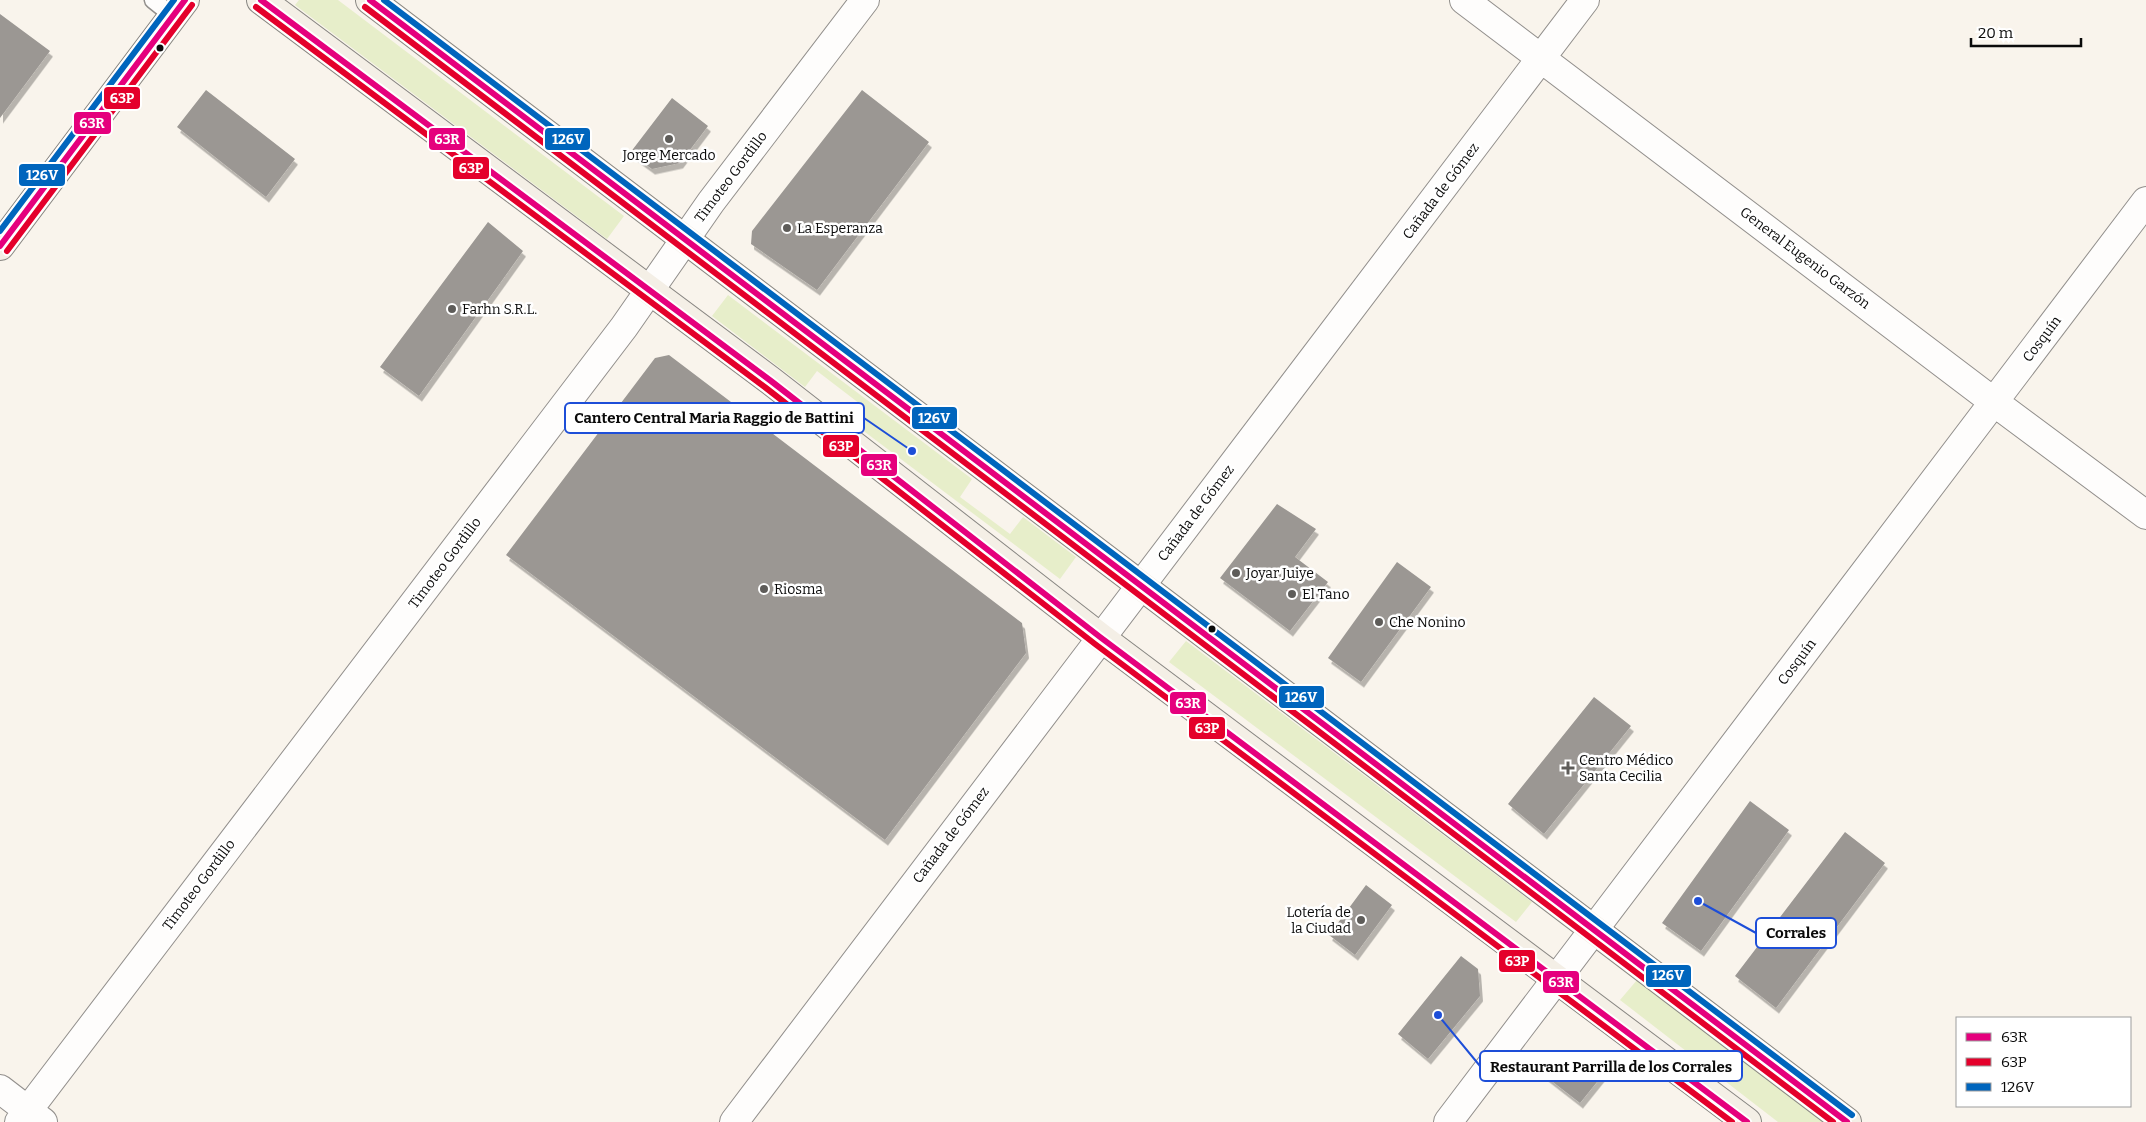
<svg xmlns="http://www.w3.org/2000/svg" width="2146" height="1122" font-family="Bitter,serif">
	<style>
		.green { fill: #e7eeca }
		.building { fill: #9b9793; filter: url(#shadow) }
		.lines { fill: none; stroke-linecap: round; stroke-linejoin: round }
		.lane-casing { stroke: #928f8c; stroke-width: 19 }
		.street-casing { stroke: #928f8c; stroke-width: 30 }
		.secondary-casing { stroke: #888682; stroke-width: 30 }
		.lane { stroke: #fefdfc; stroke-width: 16 }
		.street { stroke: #fefdfc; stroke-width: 28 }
		.secondary { stroke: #f4efe6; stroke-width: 28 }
		.bus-1-casing { stroke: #fff; stroke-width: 10 }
		.bus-2-casing { stroke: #fff; stroke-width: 10 }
		.bus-3-casing { stroke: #fff; stroke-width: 10 }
		.bus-1 { stroke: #e5007d; stroke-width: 6 }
		.bus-2 { stroke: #e4002b; stroke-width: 6 }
		.bus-3 { stroke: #0065bd; stroke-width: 6 }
		.bus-dot { fill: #0a0a0a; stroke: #fff; stroke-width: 2 }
		.poi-dot { fill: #5e5c59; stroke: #fff; stroke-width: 2 }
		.labels { text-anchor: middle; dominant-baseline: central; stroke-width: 5; stroke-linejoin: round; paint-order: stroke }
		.poi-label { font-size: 14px; fill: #0a0a0a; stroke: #fff; text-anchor: start }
		.street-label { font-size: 14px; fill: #0a0a0a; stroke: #fff }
		.leader { fill: none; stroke: #1d4ed8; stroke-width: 2 }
		.callout-dot { fill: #1d4ed8; stroke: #fff; stroke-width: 2 }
		.callout { fill: #fff; stroke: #1d4ed8; stroke-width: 2 }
		.callout-label { font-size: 15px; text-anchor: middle; font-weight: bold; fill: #0a0a0a }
		.line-badge { stroke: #fff; stroke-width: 2 }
		.badge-label { font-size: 14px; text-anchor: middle; font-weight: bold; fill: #fff }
	</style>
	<defs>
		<filter id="shadow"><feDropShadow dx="3" dy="5.5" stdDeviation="0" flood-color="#0004"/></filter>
	</defs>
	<rect width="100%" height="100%" fill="#f9f4ec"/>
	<path class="green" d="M 299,0 L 338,0 L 624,216 L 607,239 L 295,5 Z
		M 728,295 L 972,479 L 960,497 L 1010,534 L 1023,517 L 1076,557 L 1060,579 L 853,423 L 864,407 L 817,371 L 805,387 L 712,316 Z
		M 1186,641 L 1532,902 L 1516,922 L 1169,662 Z
		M 1637,980 L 1825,1122 L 1778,1122 L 1620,1000 Z"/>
	<path class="building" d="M 0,14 L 50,51 L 0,118 Z
		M 206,90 L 295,159 L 266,197 L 177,127 Z
		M 862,90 L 929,142 L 817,290 L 751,244 L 752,231 Z
		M 672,98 L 708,126 L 680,163 L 652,169 L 630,153 Z
		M 488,222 L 523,251 L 419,396 L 380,367 Z
		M 669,355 L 1022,623 L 1026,653 L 885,840 L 506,555 L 655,358 Z
		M 1277,504 L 1316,529 L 1295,557 L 1328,582 L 1290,631 L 1220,578 Z
		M 1397,562 L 1431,587 L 1361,682 L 1328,658 Z
		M 1594,697 L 1631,726 L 1544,834 L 1508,804 Z
		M 1750,801 L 1789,830 L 1701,951 L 1662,923 Z
		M 1845,832 L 1885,863 L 1776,1008 L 1735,976 Z
		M 1366,885 L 1392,905 L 1355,955 L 1329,935 Z
		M 1461,956 L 1478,969 L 1480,996 L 1428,1059 L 1398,1034 Z
		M 1587,1052 L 1609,1067 L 1580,1103 L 1544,1075 L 1559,1055 Z"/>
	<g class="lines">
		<g class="lane-casing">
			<path id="lane" d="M 153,0 L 173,16"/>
		</g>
		<g class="street-casing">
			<path id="street" d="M 1464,0 L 1994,402 L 2146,515
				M 0,1089 L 43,1122
				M 19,1122 L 624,327 L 711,202 L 865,0
				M 734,1122 L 1585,0
				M 1448,1122 L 2146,201"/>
		</g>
		<g class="secondary-casing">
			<path id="secondary" d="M 261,0 L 771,381 L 1100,637 L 1747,1122
				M 370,0 L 1847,1122
				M 0,246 L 185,0"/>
		</g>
		<use href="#lane" class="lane"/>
		<use href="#street" class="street"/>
		<use href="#secondary" class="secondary"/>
		<g class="bus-1-casing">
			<path id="bus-1" d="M 261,0 L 771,381 L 1100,637 L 1747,1122
				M 370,0 L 1847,1122
				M 0,246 L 185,0"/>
		</g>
		<g class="bus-2-casing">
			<path id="bus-2" d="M 256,7 L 766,388 L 1095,644 L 1732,1122
				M 365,7 L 1833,1122
				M 7,251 L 192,5"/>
		</g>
		<g class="bus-3-casing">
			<path id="bus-3" d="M 384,0 L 1852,1115
				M 0,231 L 174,0"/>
		</g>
		<use href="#bus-1" class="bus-1"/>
		<use href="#bus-2" class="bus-2"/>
		<use href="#bus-3" class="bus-3"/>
	</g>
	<g class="bus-dot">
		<circle cx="160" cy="48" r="4.5"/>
		<circle cx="1212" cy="629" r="4.5"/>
	</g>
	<g class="poi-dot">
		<circle cx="669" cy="139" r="5"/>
		<circle cx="787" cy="228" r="5"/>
		<circle cx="452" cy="309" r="5"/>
		<circle cx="1236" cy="573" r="5"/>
		<circle cx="764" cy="589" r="5"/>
		<circle cx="1292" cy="594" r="5"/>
		<circle cx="1379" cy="622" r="5"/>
		<path d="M1565.5 760.5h5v5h5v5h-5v5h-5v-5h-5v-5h5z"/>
		<circle cx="1361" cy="920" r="5"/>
	</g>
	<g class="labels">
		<g class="poi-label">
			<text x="669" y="155" text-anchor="middle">Jorge Mercado</text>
			<text x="797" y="228">La Esperanza</text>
			<text x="462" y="309">Farhn S.R.L.</text>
			<text x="1246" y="573">Joyar Juiye</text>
			<text x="774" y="589">Riosma</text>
			<text x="1302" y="594">El Tano</text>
			<text x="1389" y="622">Che Nonino</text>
			<text x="1579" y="760">Centro Médico<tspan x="1579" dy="16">Santa Cecilia</tspan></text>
			<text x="1351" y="912" text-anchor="end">Lotería de<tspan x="1351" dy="16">la Ciudad</tspan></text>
		</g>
		<g class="street-label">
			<text transform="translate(731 177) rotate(-53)">Timoteo Gordillo</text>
			<text transform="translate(1441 191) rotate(-53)">Cañada de Gómez</text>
			<text transform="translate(1805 258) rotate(37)">General Eugenio Garzón</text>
			<text transform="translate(2042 339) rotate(-53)">Cosquín</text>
			<text transform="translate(1196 513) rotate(-53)">Cañada de Gómez</text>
			<text transform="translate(445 563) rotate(-53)">Timoteo Gordillo</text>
			<text transform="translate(1797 662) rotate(-53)">Cosquín</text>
			<text transform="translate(951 835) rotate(-53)">Cañada de Gómez</text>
			<text transform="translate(199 885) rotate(-53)">Timoteo Gordillo</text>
		</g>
	</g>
	<path class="leader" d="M912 451L864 418M1698 901L1756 933M1438 1015L1480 1066"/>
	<g class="callout-dot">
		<circle cx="912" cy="451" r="5"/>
		<circle cx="1698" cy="901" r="5"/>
		<circle cx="1438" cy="1015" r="5"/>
	</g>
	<g class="callout">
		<rect x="565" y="403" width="299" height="30" rx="5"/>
		<rect x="1756" y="918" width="80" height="30" rx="5"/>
		<rect x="1480" y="1051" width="262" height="30" rx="5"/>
	</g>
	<g class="callout-label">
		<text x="714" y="423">Cantero Central Maria Raggio de Battini</text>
		<text x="1796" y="938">Corrales</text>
		<text x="1611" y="1072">Restaurant Parrilla de los Corrales</text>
	</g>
	<g class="line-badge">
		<rect x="103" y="86" width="38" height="24" rx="5" fill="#e4002b"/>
		<rect x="73" y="111" width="39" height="24" rx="5" fill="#e5007d"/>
		<rect x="428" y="127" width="38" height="24" rx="5" fill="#e5007d"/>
		<rect x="544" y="127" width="47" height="24" rx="5" fill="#0065bd"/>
		<rect x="452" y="156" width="38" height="24" rx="5" fill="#e4002b"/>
		<rect x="18" y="163" width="48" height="24" rx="5" fill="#0065bd"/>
		<rect x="911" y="406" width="47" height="24" rx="5" fill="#0065bd"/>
		<rect x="822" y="434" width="38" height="24" rx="5" fill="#e4002b"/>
		<rect x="860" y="453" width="38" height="24" rx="5" fill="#e5007d"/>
		<rect x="1278" y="685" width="47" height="24" rx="5" fill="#0065bd"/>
		<rect x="1169" y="691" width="38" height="24" rx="5" fill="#e5007d"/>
		<rect x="1188" y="716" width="38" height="24" rx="5" fill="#e4002b"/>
		<rect x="1498" y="949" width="38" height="24" rx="5" fill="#e4002b"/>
		<rect x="1645" y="964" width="47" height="24" rx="5" fill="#0065bd"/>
		<rect x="1542" y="970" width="38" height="24" rx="5" fill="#e5007d"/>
	</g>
	<g class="badge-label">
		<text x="122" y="103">63P</text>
		<text x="92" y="128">63R</text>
		<text x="447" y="144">63R</text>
		<text x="568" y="144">126V</text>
		<text x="471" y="173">63P</text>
		<text x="42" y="180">126V</text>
		<text x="934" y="423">126V</text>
		<text x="841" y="451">63P</text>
		<text x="879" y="470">63R</text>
		<text x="1301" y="702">126V</text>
		<text x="1188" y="708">63R</text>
		<text x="1207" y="733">63P</text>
		<text x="1517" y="966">63P</text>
		<text x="1668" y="980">126V</text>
		<text x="1561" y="987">63R</text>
	</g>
	<rect x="1956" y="1017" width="175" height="90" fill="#ffffff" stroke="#9d9d9d"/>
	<rect x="1966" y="1033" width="25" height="8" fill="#e5007d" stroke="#9d9d9d"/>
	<text x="2001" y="1042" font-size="15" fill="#0a0a0a">63R</text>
	<rect x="1966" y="1058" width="25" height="8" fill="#e4002b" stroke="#9d9d9d"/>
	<text x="2001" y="1067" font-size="15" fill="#0a0a0a">63P</text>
	<rect x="1966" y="1083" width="25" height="8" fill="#0065bd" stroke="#9d9d9d"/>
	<text x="2001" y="1092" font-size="15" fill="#0a0a0a">126V</text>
	<path d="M1971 38v8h110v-8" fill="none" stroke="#0a0a0a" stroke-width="2.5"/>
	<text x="1978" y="38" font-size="15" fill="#0a0a0a" stroke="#ffffff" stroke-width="4" paint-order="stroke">20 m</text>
</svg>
